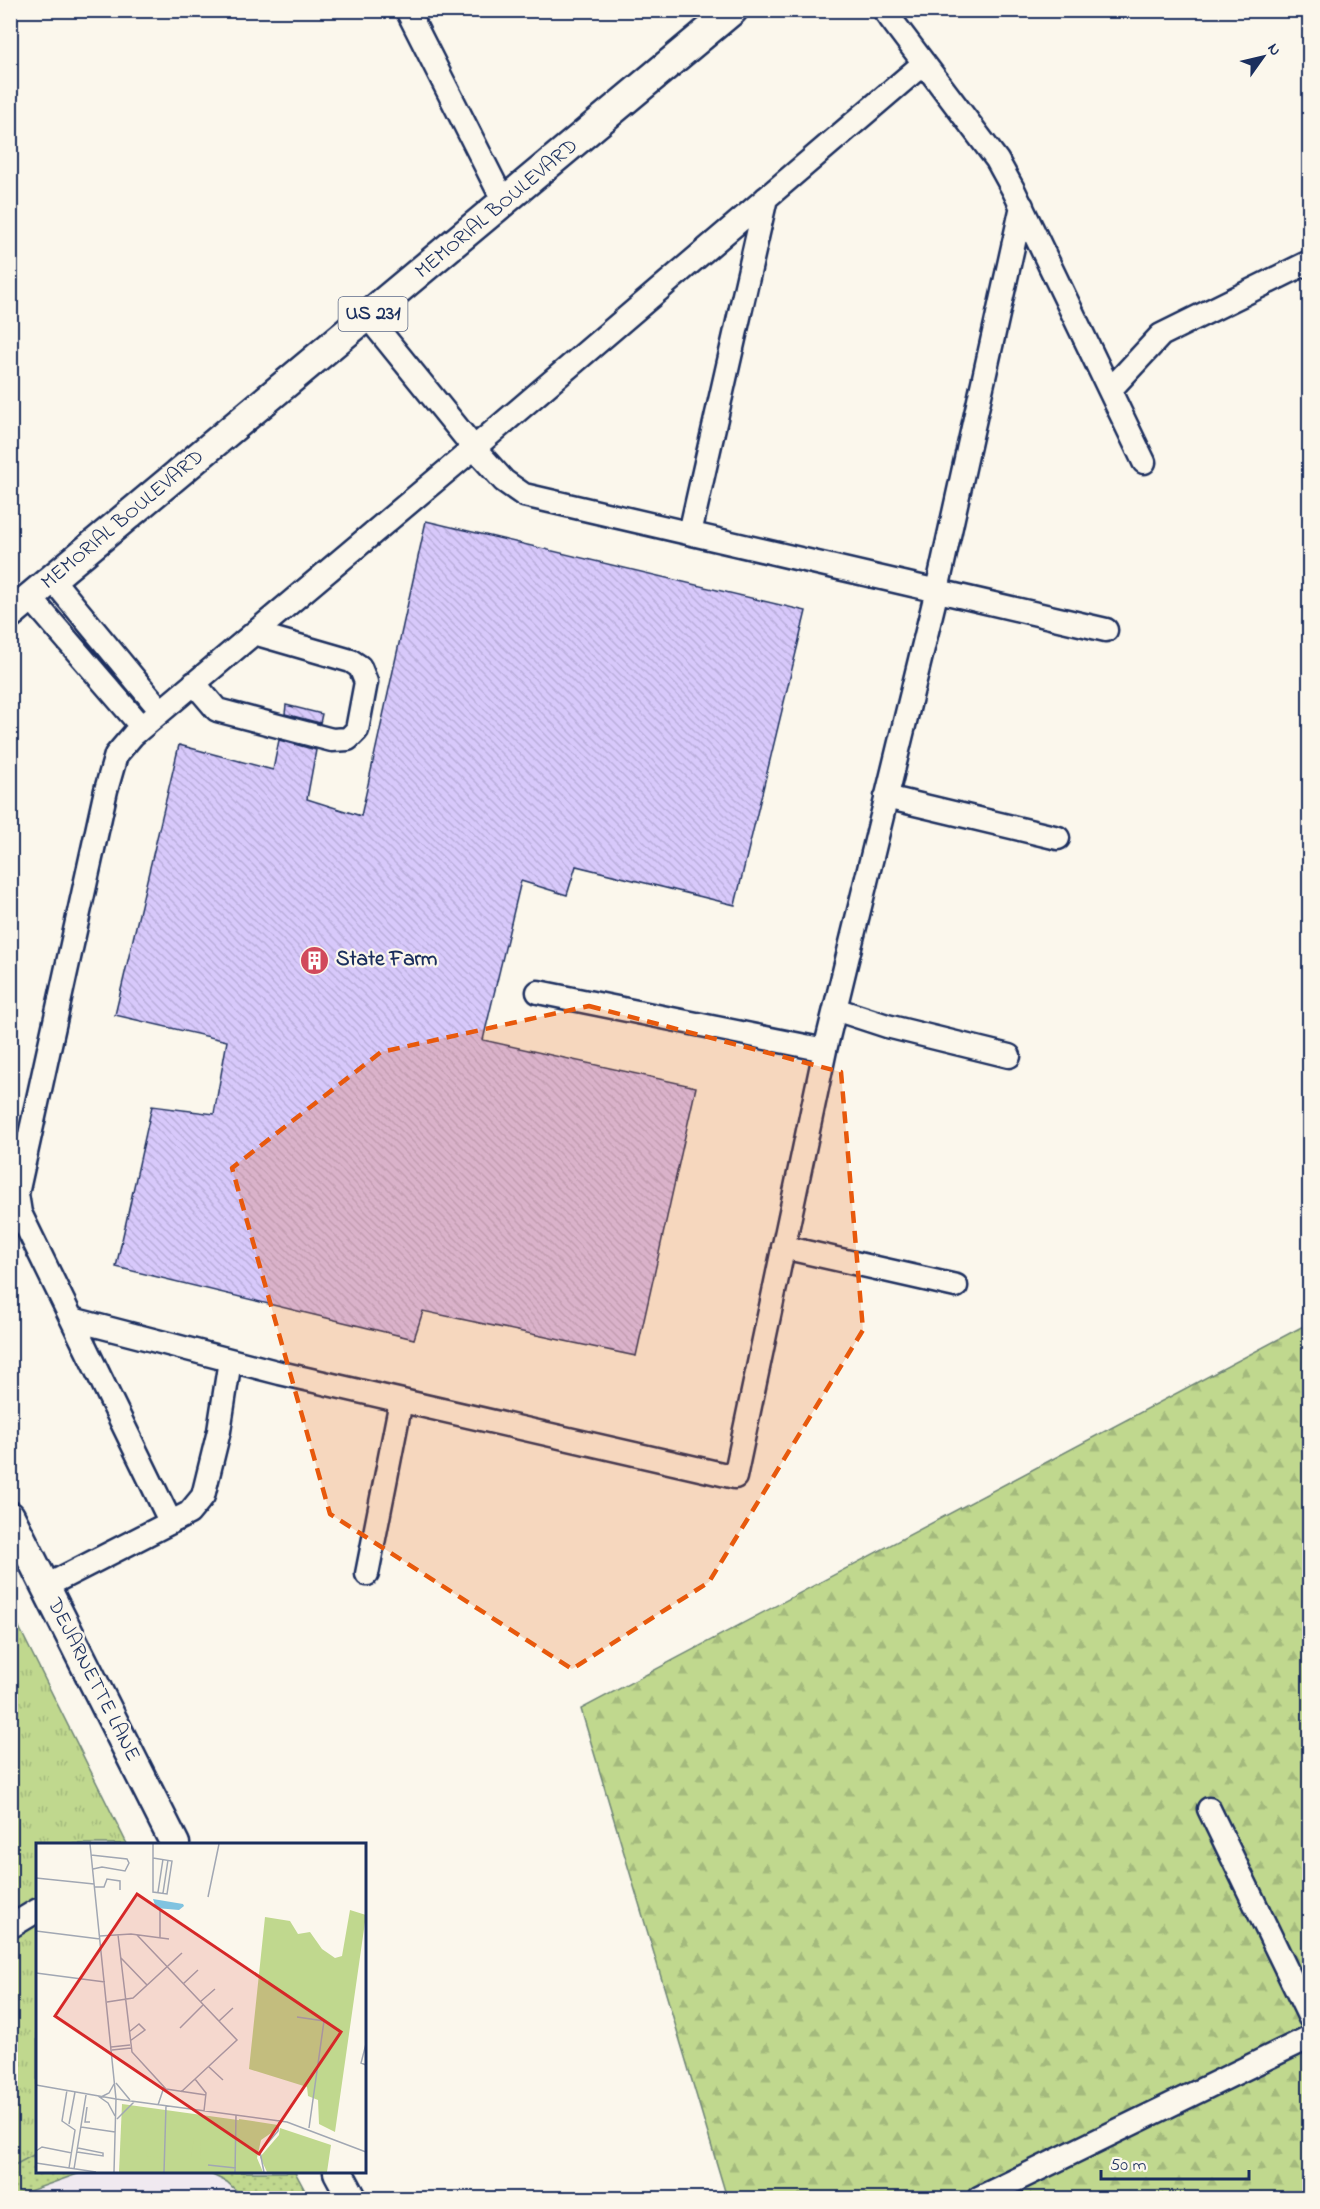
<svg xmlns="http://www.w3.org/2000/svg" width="1320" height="2209" viewBox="0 0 1320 2209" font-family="'Indie Flower',sans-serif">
<defs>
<pattern id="grass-dots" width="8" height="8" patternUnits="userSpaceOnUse" patternTransform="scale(1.5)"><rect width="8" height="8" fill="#c0d88e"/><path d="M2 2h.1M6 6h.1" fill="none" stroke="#a4ba7d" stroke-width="1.8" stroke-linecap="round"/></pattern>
<pattern id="forest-firs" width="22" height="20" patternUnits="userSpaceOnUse" patternTransform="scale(1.5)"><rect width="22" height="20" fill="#c0d88e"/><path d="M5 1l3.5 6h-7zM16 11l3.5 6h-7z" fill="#a4ba7d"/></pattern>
<pattern id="park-tufts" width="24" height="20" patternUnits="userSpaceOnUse" patternTransform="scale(1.5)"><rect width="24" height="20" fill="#c0d88e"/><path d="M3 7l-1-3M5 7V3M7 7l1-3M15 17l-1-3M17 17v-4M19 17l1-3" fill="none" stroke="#a4ba7d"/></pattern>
<pattern id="building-back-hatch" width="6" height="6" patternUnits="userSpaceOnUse" patternTransform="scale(1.5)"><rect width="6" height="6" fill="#d8c9fb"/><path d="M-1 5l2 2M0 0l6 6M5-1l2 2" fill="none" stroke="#b9adda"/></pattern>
</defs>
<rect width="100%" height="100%" fill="#fbf7ec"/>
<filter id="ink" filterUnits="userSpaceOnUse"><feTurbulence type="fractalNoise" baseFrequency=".0167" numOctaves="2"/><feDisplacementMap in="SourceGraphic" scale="12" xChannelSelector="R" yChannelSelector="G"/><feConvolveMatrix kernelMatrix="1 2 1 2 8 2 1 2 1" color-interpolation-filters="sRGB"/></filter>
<g filter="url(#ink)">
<path fill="#f0e9f0" d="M 38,2172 L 266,2172 L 280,2198 L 11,2198 Z"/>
<path fill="url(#grass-dots)" stroke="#6e8476" stroke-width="1.5" d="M 37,1921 L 38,2172 L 83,2172 L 10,2198 L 10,1942 Z
M 206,2172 L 295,2172 L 309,2198 L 244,2198 L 227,2182 Z"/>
<path fill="url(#forest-firs)" stroke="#6e8476" stroke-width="1.5" d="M 1309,1323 L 1309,2198 L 727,2198 L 581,1709 Z"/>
<path fill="url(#park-tufts)" stroke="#6e8476" stroke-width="1.5" d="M 10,1609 L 127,1844 L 38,1844 L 37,2153 L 11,2167 Z"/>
<path fill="url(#building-back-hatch)" stroke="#1b2f5e" stroke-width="1.5" d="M 426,521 L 806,611 L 735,905 L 576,866 L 567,895 L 521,881 L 483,1040 L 696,1087 L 636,1356 L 423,1311 L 414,1339 L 116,1267 L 152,1106 L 214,1114 L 227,1041 L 115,1015 L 179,745 L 273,770 L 279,740 L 316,750 L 307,799 L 361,816 Z
M 286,705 L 322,714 L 320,723 L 285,714 Z"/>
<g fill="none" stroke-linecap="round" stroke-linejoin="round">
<defs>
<path id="minor" d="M 407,10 L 504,202
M 884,10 L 997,160 L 1014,191 L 1144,462
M 368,317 L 474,448 L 504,481 L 524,495 L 1106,630
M 1110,390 L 1161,335 L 1309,262
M 690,533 L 766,198
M 52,579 L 161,711
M 30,597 L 142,727
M 194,683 L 217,710 L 332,740 L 348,739 L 357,730 L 366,682 L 360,667 L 351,661 L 254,633
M 886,797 L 1058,838
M 538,992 L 825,1050
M 835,1009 L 887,1026 L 1009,1056
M 783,1247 L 956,1286
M 72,1319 L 280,1373 L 735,1477 L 825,1050 L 937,590 L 1022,206
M 170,1521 L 20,1213 L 17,1194 L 106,790 L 116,755 L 133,735 L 474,448 L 924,63
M 367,1574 L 401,1401
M 46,1586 L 189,1513 L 203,1496 L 219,1431 L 230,1360
M 1209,1809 L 1310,2018
M 10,1927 L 38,1910
M 979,2198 L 1310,2037"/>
<path id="major" d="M 10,614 L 733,10
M 10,1516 L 175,1844
M 338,2172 L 352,2198"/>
</defs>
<use href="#minor" stroke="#1b2f5e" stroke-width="27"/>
<use href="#major" stroke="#1b2f5e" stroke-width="33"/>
<use href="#minor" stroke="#fbf7ec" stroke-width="22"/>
<use href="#major" stroke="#fbf7ec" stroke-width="28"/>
</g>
</g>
<path fill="#e8590c" fill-opacity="0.2" stroke="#e8590c" stroke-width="4.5" stroke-dasharray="12 8" stroke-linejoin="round" d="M 589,1006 L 841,1072 L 863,1330 L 709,1582 L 572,1669 L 330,1514 L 232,1168 L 381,1052 Z"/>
<defs>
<symbol id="building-disc" viewBox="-11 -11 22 22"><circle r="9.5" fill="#d1495b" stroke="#fbf7ec"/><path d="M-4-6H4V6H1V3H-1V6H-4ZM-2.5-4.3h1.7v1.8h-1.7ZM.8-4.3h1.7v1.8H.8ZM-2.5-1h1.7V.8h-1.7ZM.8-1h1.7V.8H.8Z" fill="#fff"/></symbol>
</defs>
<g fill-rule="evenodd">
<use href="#building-disc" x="298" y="944" width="33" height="33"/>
</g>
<g text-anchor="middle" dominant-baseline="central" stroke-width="4.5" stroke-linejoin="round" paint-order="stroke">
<rect fill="#fbf7ec" stroke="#5e6b89" stroke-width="1.5" x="338.5" y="297" width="69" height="34" rx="4.5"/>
<g font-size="20" font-weight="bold" fill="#1b2f5e">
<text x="373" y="314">US 231</text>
</g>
<g font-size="21" fill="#1b2f5e" stroke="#fbf7ec">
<text transform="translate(497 209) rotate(-40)">MEMORIAL BOULEVARD</text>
<text transform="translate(123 520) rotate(-40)">MEMORIAL BOULEVARD</text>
<text transform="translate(93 1680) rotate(63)">DEJARNETTE LANE</text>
</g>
<g font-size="21" font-weight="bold" fill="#1b2f5e" stroke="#fbf7ec" text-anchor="start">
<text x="336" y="960">State Farm</text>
</g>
</g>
<g transform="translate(36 1843)">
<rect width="330" height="330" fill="#fbf7ec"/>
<path d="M 203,276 L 242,282 L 241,286 L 225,297 L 221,315 L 227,329 L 201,329 ZM 244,285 L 295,302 L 291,329 L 231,329 L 224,314 L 243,292 Z" fill="#c0d88e"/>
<path d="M 314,67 L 330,72 L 299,289 L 283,281 L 282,257 L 272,253 L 271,244 L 213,226 L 229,74 L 254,78 L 262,91 L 274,89 L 286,106 L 299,115 L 306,113 Z" fill="#c0d88e"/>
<path d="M 86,261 L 223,280 L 217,329 L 83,329 Z" fill="#c0d88e"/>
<path d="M 149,295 L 158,295 L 155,315 L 133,317 L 138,303 ZM 113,296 L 123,301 L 125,315 L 110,313 ZM 165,296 L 181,302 L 186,320 L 164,316 Z" fill="#c0d88e"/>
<path d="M 117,56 L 147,61 L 148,63 L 143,67 L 120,65 Z" fill="#80c3e0"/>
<path fill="none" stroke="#a1a7b3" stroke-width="1.5" d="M 54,1 L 80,256 L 78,329M 55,12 L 91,16 L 93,20 L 89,28 L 66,24 L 57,26M 117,15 L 136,18 L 131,51 L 117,49 L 117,1M 0,35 L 58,41M 59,44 L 68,44 L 71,36 L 84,38 L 84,47M 122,49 L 127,16M 127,50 L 132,17M 172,54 L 183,1M 0,88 L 64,96M 82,92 L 96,209 L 130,246 L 170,252M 101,92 L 201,197 L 145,249M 64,93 L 95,91 L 133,96M 124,95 L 124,68M 85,115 L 111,142M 0,130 L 69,139M 147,141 L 162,127M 71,159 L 97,155 L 146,110M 164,159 L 179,146M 261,174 L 288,178 L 273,285M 183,178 L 197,165M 144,185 L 167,162M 93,189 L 103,181 L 109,187 L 94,198M 330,201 L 325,220 L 330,222M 75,204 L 94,202M 76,207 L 95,205M 173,224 L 187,237M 159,236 L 170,250 L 168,268M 80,240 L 94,257M 0,242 L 80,256M 31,247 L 26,278 L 39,287 L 33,325M 62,253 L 72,260 L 79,273M 65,254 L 73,250 L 78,241M 80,256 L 251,279 L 330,309M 122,262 L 128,244M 51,264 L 49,279 L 54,279M 81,276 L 98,259M 33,281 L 39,249M 45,284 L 79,289M 0,308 L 6,304 L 36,310M 41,309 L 67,313 L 67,310 L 42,305M 0,320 L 60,329M 172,322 L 200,325M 38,326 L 50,252M 128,329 L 130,263M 199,329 L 200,272M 228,329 L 224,309 L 242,288 L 243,277"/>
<path fill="#d62828" fill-opacity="0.15" stroke="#d62828" stroke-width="3" d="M 101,51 L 305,189 L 223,311 L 19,173 Z"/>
<rect width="330" height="330" fill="none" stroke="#1b2f5e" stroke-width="3"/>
</g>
<rect width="1320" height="2209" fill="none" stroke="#fbf7ec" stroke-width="36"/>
<rect x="18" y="18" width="1284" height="2173" fill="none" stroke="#1b2f5e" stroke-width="2" filter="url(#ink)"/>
<g transform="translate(1263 57) rotate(56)" stroke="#fbf7ec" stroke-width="4.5" paint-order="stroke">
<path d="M0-4.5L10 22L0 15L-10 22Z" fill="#1b2f5e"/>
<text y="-9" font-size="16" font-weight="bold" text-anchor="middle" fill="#1b2f5e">N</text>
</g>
<path d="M1101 2170v9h148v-9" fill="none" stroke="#1b2f5e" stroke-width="3"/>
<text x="1110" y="2170" font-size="18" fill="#1b2f5e" stroke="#fbf7ec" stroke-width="4.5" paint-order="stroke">50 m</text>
</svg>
